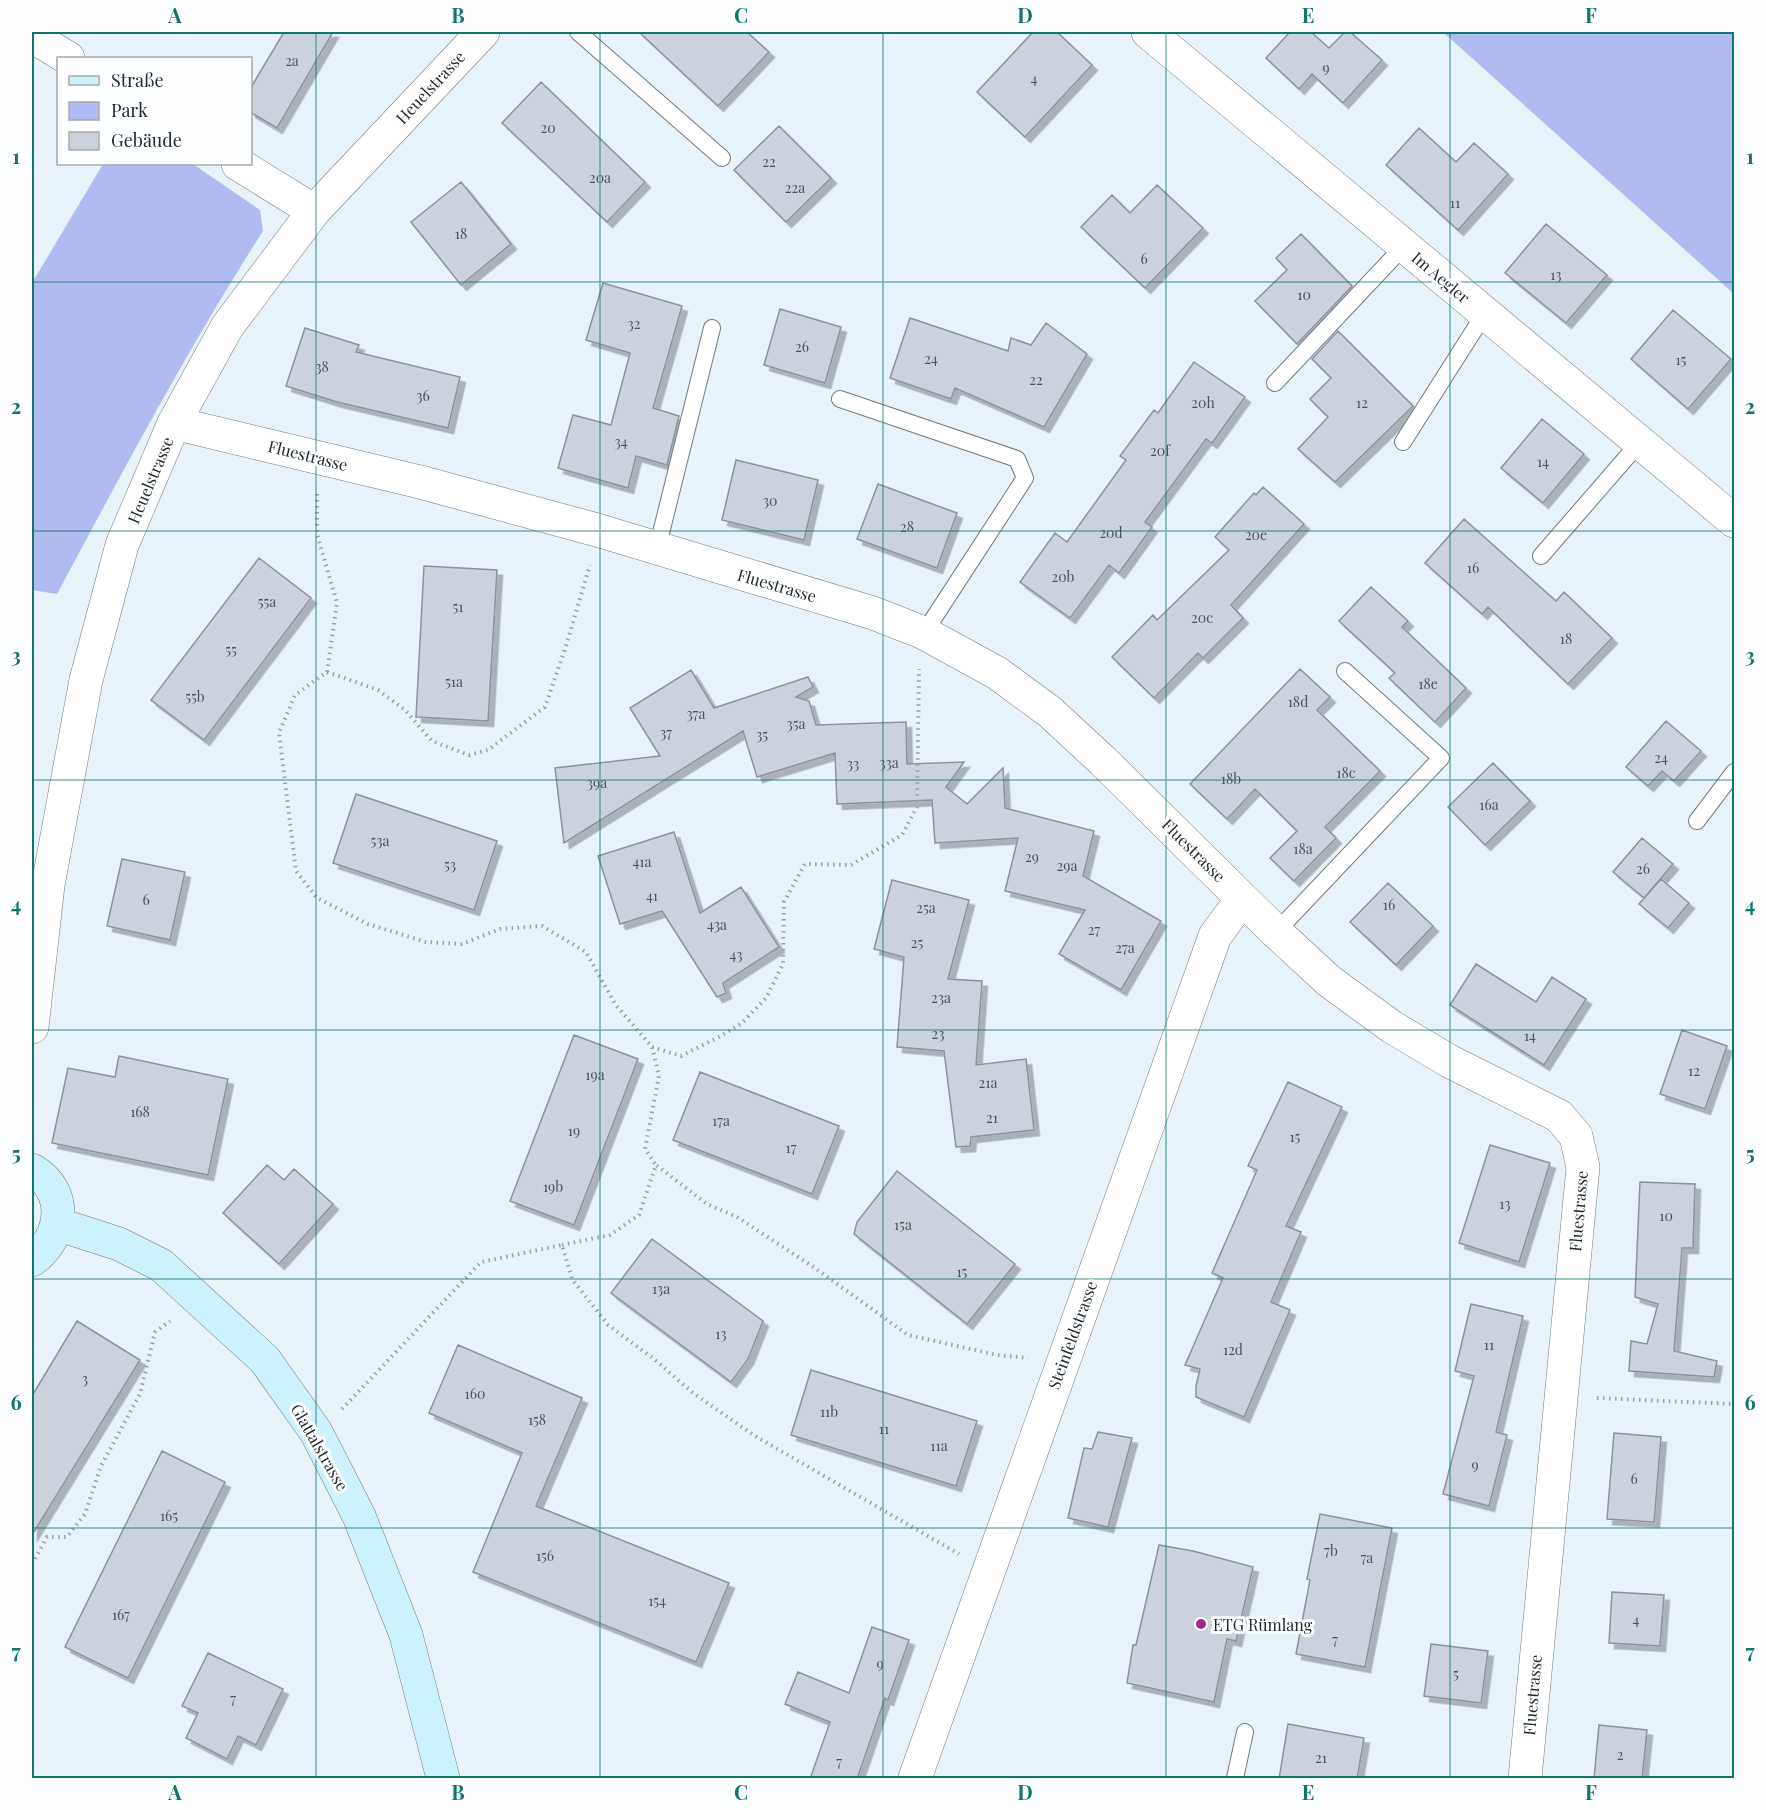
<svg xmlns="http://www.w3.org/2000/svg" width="1766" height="1810" viewBox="0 0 1766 1810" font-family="'Playfair Display',serif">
<defs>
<filter id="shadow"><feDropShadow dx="5.5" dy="5.5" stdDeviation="0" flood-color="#0004"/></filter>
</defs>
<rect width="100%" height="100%" fill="#e8f2f9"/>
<path fill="#b1bbf2" d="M 1443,32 L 1734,32 L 1734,294 Z
M 103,164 L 193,164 L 260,210 L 263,231 C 188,348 123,471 57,594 L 32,590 L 32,283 Z"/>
<path fill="#ccd2db" stroke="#8d929b" stroke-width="1.5" filter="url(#shadow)" d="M 284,32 L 333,32 L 277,128 L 250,112 L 250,89 Z
M 639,32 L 747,32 L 769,52 L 718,106 Z
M 1033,32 L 1057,32 L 1092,65 L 1025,137 L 977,92 Z
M 1290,32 L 1311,32 L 1329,48 L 1345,32 L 1350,32 L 1382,60 L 1343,103 L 1312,74 L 1299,89 L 1266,58 Z
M 541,82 L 645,182 L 607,222 L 502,123 Z
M 779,126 L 831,178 L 786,222 L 734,170 Z
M 1419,128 L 1456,162 L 1474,143 L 1508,174 L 1458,230 L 1386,165 Z
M 461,182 L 511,244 L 461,285 L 411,222 Z
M 1157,185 L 1203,228 L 1145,288 L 1081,227 L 1112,195 L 1130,213 Z
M 1546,224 L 1607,275 L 1566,323 L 1505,273 Z
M 1301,234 L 1352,286 L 1297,344 L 1255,301 L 1287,270 L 1276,258 Z
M 603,283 L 682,306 L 653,408 L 679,416 L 667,465 L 636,456 L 628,488 L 558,468 L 573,415 L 611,425 L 630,353 L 586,340 Z
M 780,309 L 841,327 L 825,383 L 764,365 Z
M 1673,310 L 1731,359 L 1688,409 L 1631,359 Z
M 910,318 L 1008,351 L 1011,338 L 1031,345 L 1046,323 L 1087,354 L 1044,427 L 955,388 L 951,399 L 890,378 Z
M 305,328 L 359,345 L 356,352 L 460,377 L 448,428 L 337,402 L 286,386 Z
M 1338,331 L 1413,406 L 1335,482 L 1298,449 L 1328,417 L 1310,399 L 1331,378 L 1312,359 Z
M 1194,362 L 1245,397 L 1212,443 L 1206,439 L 1145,522 L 1152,527 L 1119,573 L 1109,565 L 1070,618 L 1020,582 L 1055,533 L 1067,542 L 1126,460 L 1120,456 L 1154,410 L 1158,413 Z
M 1542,419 L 1584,454 L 1543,503 L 1501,468 Z
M 736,460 L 818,480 L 804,540 L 722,520 Z
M 878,484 L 957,513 L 937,568 L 857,539 Z
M 1263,487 L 1304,524 L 1231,605 L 1243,618 L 1203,658 L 1198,653 L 1154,698 L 1112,657 L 1153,615 L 1157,620 L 1229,550 L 1215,537 L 1254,493 L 1256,495 Z
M 1464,519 L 1556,601 L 1564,592 L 1612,638 L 1568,684 L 1488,607 L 1482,614 L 1425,563 Z
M 259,558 L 311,598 L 204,740 L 151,700 Z
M 424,566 L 497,570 L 488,721 L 416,717 Z
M 1371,587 L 1408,621 L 1402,627 L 1466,688 L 1435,722 L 1389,678 L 1395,673 L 1339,621 Z
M 1300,669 L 1330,697 L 1317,710 L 1380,771 L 1325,827 L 1336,838 L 1294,881 L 1270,858 L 1297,831 L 1255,789 L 1227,819 L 1190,784 Z
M 691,670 L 714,708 L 808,677 L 813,687 L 796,697 L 809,701 L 816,725 L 906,722 L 907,764 L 964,762 L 946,787 L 967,804 L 1003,768 L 1005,808 L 1094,831 L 1083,876 L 1161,921 L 1121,990 L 1059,954 L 1085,910 L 1005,891 L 1018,838 L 935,843 L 932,800 L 837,804 L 835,753 L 757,777 L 743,731 L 564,843 L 555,768 L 660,756 L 630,708 Z
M 1666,721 L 1701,751 L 1674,781 L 1662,771 L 1648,786 L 1626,767 Z
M 1493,763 L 1530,801 L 1485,845 L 1448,807 Z
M 356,794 L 497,841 L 474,910 L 333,863 Z
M 674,832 L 700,913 L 741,887 L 779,947 L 723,983 L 726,993 L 717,997 L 662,911 L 620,924 L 598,856 Z
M 1642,838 L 1673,864 L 1644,898 L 1613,872 Z
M 122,859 L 185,872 L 170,940 L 107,926 Z
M 1661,879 L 1689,903 L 1668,928 L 1639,904 Z
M 892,880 L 969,900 L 948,979 L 982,981 L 976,1065 L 1026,1059 L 1034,1130 L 971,1137 L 970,1146 L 956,1147 L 944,1051 L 897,1047 L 904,957 L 874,949 Z
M 1388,883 L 1433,926 L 1396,965 L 1350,922 Z
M 1476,964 L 1536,1002 L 1552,977 L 1586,999 L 1544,1065 L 1450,1005 Z
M 1682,1030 L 1727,1046 L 1705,1109 L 1660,1094 Z
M 574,1035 L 638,1059 L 574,1225 L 510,1201 Z
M 119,1056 L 228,1079 L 208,1175 L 52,1143 L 68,1068 L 115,1077 Z
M 700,1072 L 839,1126 L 812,1194 L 673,1140 Z
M 1288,1082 L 1342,1107 L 1286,1226 L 1301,1232 L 1271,1302 L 1290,1310 L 1244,1417 L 1196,1397 L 1196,1386 L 1200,1369 L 1185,1365 L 1223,1278 L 1212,1273 L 1257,1170 L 1248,1166 Z
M 1490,1145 L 1550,1163 L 1519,1262 L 1459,1243 Z
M 267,1165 L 284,1180 L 294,1169 L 333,1204 L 279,1264 L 223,1213 Z
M 897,1171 L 1015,1264 L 967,1324 L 854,1234 L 857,1222 Z
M 1640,1182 L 1695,1184 L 1693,1248 L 1682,1248 L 1674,1351 L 1717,1361 L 1714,1377 L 1629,1371 L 1631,1341 L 1647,1344 L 1658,1304 L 1635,1297 Z
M 652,1239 L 763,1321 L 748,1359 L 731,1382 L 611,1293 Z
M 1471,1304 L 1523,1316 L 1496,1432 L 1507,1435 L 1489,1506 L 1443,1494 L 1474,1376 L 1455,1371 Z
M 77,1321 L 140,1360 L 32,1535 L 32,1396 Z
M 458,1345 L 582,1398 L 536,1506 L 729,1583 L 696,1662 L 473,1572 L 522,1453 L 429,1413 Z
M 811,1370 L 977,1421 L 956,1486 L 791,1435 Z
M 1098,1432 L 1132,1438 L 1108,1527 L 1068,1518 L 1084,1448 L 1092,1449 Z
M 1614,1433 L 1661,1437 L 1654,1522 L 1607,1519 Z
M 162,1451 L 225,1482 L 128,1678 L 65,1647 Z
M 1320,1514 L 1392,1528 L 1365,1667 L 1296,1654 L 1310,1580 L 1307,1579 Z
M 1159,1545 L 1193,1551 L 1253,1567 L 1236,1641 L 1227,1639 L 1214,1702 L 1127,1683 L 1133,1645 L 1136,1645 Z
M 1612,1592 L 1664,1595 L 1660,1646 L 1609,1643 Z
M 872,1627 L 909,1640 L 888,1700 L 885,1698 L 857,1779 L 810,1779 L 830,1722 L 785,1704 L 798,1672 L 849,1693 Z
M 1431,1644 L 1488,1651 L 1481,1703 L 1424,1696 Z
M 208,1653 L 283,1689 L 256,1745 L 238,1736 L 227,1759 L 186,1738 L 198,1713 L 182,1706 Z
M 1288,1724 L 1364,1738 L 1357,1779 L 1279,1779 Z
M 1599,1725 L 1647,1730 L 1642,1779 L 1594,1779 Z"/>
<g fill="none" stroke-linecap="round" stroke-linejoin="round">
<defs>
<path id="lane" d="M 578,32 L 722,158
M 1275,383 L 1404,246
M 840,399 L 1017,459 L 1025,478 L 924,633
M 1403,442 L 1485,313
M 657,549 L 712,328
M 1541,556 L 1640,442
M 1697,821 L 1734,772
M 1276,932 L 1441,758 L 1345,671
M 1235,1778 L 1245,1732"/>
<path id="street" d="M 1148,32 L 1734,521
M 32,36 L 68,58
M 238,164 L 314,211
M 174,423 L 420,482 L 597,530 L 873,613 L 924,633 L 997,673 L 1050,712 L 1103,761 L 1276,932 L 1329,981 L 1392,1027 L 1449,1061 L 1559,1116 L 1576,1136 L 1583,1167 L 1525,1778
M 32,1027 L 48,885 L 86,680 L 122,545 L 174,423 L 227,327 L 314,211 L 483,32
M 915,1778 L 1215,936 L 1242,899"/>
<path id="secondary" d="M 32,1170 C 69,1191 64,1237 32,1260
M 57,1224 L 119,1244 L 161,1265 L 265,1360 L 316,1432 L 359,1516 L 406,1635 L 443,1778"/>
</defs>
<use href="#lane" stroke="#727b81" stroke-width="18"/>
<use href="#street" stroke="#727b81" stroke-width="34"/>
<use href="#secondary" stroke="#727b81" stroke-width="34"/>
<path stroke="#9aa1a7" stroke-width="4" stroke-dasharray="1.5 4.5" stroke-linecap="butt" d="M 317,494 L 317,534 L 337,603 L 327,672 L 295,695 L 279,733 L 296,871 L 317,898 L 368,924 L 426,942 L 462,944 L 500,929 L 542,926 L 586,952 L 615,1004 L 652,1047 L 659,1076 L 645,1149 L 656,1165
M 327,672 L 378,690 L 405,710 L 432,741 L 469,755 L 488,750 L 545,707 L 565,649 L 590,565
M 652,1047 L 681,1056 L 719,1037 L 742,1023 L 766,998 L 783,964 L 784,902 L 805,864 L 851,865 L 902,835 L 917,807 L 919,669
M 562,1245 L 610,1235 L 639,1215 L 656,1165 L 707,1204 L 737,1217 L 815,1268 L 908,1335 L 997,1355 L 1028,1358
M 1597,1398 L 1734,1404
M 342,1409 L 481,1262 L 562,1245 L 572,1279 L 608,1325 L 654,1359 L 693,1393 L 755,1436 L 959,1554
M 32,1564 L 47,1537 L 67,1537 L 85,1514 L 101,1466 L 140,1394 L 155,1332 L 170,1321"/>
<use href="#lane" stroke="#fff" stroke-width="16"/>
<use href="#street" stroke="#fff" stroke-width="33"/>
<use href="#secondary" stroke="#cbf2fd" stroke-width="33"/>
</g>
<path fill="none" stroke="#0f766e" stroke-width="1.5" stroke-opacity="0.55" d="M 316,32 L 316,1778M 600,32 L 600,1778M 883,32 L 883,1778M 1166,32 L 1166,1778M 1450,32 L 1450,1778M 32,282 L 1734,282M 32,531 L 1734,531M 32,780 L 1734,780M 32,1030 L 1734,1030M 32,1279 L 1734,1279M 32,1528 L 1734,1528"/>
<circle fill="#9d2d8c" stroke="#fcfeff" stroke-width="2" cx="1201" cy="1624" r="6"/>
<g text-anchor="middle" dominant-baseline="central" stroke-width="6" stroke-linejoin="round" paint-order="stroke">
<g font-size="14" fill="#4e5256">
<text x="292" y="60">2a</text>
<text x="1326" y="67">9</text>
<text x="1034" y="78">4</text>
<text x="548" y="127">20</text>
<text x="769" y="161">22</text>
<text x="600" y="177">20a</text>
<text x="795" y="187">22a</text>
<text x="1455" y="202">11</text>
<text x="461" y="233">18</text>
<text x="1144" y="258">6</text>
<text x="1556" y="274">13</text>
<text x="1304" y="294">10</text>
<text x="634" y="323">32</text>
<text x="802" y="346">26</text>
<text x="931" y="358">24</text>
<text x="1681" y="359">15</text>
<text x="322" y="366">38</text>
<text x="1036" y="379">22</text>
<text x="423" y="395">36</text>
<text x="1203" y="402">20h</text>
<text x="1362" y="402">12</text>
<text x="621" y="441">34</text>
<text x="1160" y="450">20f</text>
<text x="1543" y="461">14</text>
<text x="770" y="500">30</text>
<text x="907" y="526">28</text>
<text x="1111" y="532">20d</text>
<text x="1256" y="534">20e</text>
<text x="1473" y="567">16</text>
<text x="1063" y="576">20b</text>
<text x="267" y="601">55a</text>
<text x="458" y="606">51</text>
<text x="1202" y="617">20c</text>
<text x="1566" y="638">18</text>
<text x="231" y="649">55</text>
<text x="454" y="681">51a</text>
<text x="1428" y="683">18e</text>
<text x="195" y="696">55b</text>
<text x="1298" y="701">18d</text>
<text x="696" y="713">37a</text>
<text x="796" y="723">35a</text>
<text x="666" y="732">37</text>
<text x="762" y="734">35</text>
<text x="1661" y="757">24</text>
<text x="889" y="762">33a</text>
<text x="853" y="763">33</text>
<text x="1346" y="772">18c</text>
<text x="1231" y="778">18b</text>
<text x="597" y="782">39a</text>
<text x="1489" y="804">16a</text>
<text x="380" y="840">53a</text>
<text x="1303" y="848">18a</text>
<text x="1032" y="856">29</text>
<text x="642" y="861">41a</text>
<text x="450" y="864">53</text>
<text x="1067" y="865">29a</text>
<text x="1643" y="868">26</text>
<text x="652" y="895">41</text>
<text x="146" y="899">6</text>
<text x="1389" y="904">16</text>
<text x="926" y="907">25a</text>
<text x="717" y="924">43a</text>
<text x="1094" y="929">27</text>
<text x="917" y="942">25</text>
<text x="1125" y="947">27a</text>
<text x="736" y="954">43</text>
<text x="941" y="997">23a</text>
<text x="938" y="1033">23</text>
<text x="1530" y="1035">14</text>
<text x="1694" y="1070">12</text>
<text x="595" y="1074">19a</text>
<text x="988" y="1082">21a</text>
<text x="140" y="1111">168</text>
<text x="992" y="1117">21</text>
<text x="721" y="1120">17a</text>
<text x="574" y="1130">19</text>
<text x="1295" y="1136">15</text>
<text x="791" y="1147">17</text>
<text x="553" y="1186">19b</text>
<text x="1505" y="1203">13</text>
<text x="1666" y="1215">10</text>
<text x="903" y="1224">15a</text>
<text x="962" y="1271">15</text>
<text x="661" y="1288">13a</text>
<text x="721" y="1333">13</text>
<text x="1489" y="1344">11</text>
<text x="1233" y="1349">12d</text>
<text x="85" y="1378">3</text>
<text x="475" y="1393">160</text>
<text x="829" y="1411">11b</text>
<text x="537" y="1419">158</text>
<text x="884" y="1428">11</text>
<text x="939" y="1445">11a</text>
<text x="1475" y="1464">9</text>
<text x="1634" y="1478">6</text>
<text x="169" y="1515">165</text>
<text x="1331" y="1550">7b</text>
<text x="545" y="1555">156</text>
<text x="1367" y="1557">7a</text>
<text x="657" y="1600">154</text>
<text x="121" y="1614">167</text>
<text x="1636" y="1619">4</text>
<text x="1335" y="1639">7</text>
<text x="880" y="1663">9</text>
<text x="1456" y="1673">5</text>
<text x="233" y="1698">7</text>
<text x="1620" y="1754">2</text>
<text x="1321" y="1757">21</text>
<text x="839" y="1761">7</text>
</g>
<g font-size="16" fill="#24282a" stroke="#fcfeff">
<text transform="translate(430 87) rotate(-47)">Heuelstrasse</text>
<text transform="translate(1441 277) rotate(40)">Im Aegler</text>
<text transform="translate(308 455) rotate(14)">Fluestrasse</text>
<text transform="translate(150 480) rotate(-67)">Heuelstrasse</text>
<text transform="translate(777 585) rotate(16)">Fluestrasse</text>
<text transform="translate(1194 850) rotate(45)">Fluestrasse</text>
<text transform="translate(1578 1211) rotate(-85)">Fluestrasse</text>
<text transform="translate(1072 1335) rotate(-70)">Steinfeldstrasse</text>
<text transform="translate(320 1447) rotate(60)">Glattalstrasse</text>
<text transform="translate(1532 1695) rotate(-85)">Fluestrasse</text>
</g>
<g font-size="16" fill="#24282a" stroke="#fcfeff" text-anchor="start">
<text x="1213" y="1624">ETG Rümlang</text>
</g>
</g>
<rect width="1766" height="1810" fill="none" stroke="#fcfeff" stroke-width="66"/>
<rect x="57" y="57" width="195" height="108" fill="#fcfeff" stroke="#a6a8aa" stroke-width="1.5"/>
<rect x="69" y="76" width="30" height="9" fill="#cbf2fd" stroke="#a6a8aa" stroke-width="1.5"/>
<text x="111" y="87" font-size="18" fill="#24282a">Straße</text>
<rect x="69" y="102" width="30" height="18" fill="#b1bbf2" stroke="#a6a8aa" stroke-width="1.5"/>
<text x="111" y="117" font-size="18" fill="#24282a">Park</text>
<rect x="69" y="132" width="30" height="18" fill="#ccd2db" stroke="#a6a8aa" stroke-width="1.5"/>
<text x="111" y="147" font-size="18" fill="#24282a">Gebäude</text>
<rect x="33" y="33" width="1700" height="1744" fill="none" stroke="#0f766e" stroke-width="2"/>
<g font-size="20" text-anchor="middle" font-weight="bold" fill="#0f766e">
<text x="175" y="23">A</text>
<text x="458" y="23">B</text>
<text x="741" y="23">C</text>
<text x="1025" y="23">D</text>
<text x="1308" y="23">E</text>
<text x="1591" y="23">F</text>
<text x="16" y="164">1</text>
<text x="1750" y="164">1</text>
<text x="16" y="414">2</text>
<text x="1750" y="414">2</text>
<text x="16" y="663">3</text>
<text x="1750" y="663">3</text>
<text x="16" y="912">4</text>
<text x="1750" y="912">4</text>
<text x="16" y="1161">5</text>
<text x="1750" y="1161">5</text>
<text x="16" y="1410">6</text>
<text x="1750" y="1410">6</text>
<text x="16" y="1659">7</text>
<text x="1750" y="1659">7</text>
<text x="175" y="1800">A</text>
<text x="458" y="1800">B</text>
<text x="741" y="1800">C</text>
<text x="1025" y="1800">D</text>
<text x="1308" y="1800">E</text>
<text x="1591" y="1800">F</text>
</g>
</svg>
